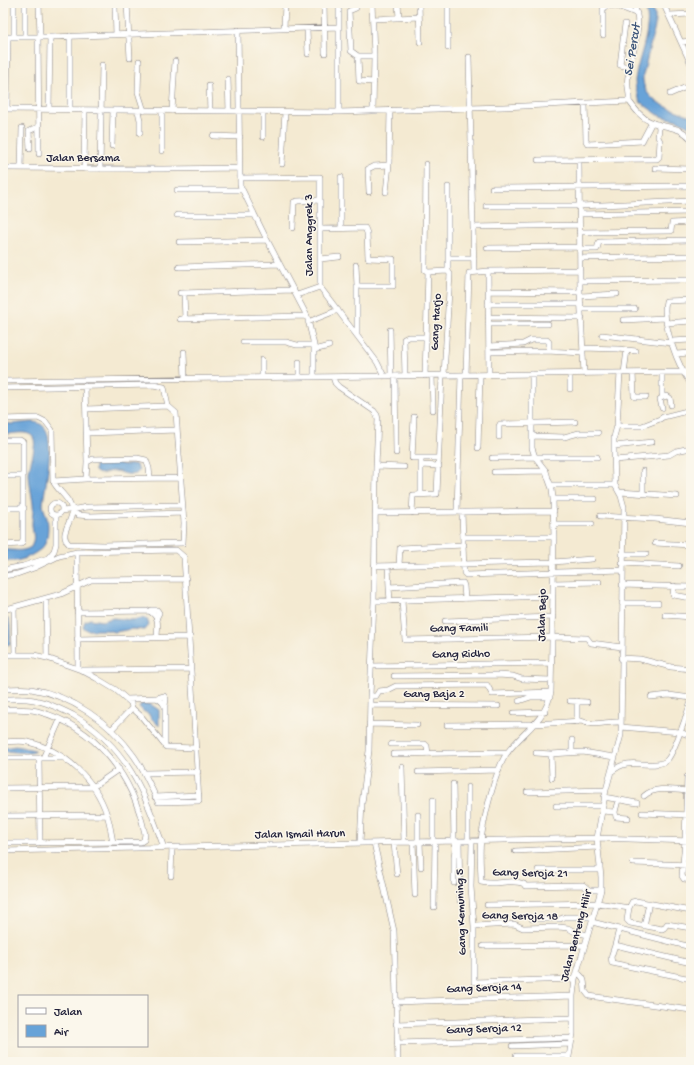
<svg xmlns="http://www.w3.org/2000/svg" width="694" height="1065" viewBox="0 0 694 1065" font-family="'Gochi Hand',sans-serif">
<rect width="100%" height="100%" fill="#fbf7ec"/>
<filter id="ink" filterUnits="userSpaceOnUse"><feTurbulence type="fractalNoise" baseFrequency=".025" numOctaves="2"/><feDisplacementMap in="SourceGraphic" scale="8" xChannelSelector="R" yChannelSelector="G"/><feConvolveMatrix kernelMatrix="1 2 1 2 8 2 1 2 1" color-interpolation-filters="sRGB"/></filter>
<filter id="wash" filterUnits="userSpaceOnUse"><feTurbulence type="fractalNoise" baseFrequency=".012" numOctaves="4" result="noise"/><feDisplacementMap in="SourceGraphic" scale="16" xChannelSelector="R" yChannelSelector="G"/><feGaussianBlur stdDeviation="0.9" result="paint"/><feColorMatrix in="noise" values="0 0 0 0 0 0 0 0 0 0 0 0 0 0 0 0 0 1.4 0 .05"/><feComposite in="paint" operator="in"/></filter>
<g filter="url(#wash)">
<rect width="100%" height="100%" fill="#f4ead2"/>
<path fill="#67a3d8" stroke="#44628a" d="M 643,3 L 650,3 L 655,16 L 655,26 L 643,75 C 641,102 670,108 691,116 L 691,127 L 677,120 L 660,116 L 640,102 C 638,96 635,88 635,81 C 637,58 656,24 643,3 Z
M 32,422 C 37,422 42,424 45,428 C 55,443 45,486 43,504 C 43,509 46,513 47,518 C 49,526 48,542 42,548 C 35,554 24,560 15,561 C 10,561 8,560 3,561 L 3,550 C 14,549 21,553 31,547 C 36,537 32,533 32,523 C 32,516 34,510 33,504 C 32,494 29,484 29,473 C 29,464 38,444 33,437 C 27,429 11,435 3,434 L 3,423 L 12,424 Z
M 116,463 L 125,465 L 135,464 L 139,470 L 136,474 C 125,476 122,471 113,471 C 106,471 101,477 95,471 L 95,465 L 98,464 Z
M 8,618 C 11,625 10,635 10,644 L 7,645 L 5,644 C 2,636 2,627 4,619 Z
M 113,618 L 132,620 L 143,618 L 147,619 L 149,625 L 145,630 L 132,629 L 114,632 L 106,630 L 87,630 L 83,627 L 85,621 L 90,619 L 102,621 Z
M 141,704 L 150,704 L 159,710 L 159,726 L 150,717 L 149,714 L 143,711 L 139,707 Z
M 16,746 L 35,750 L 34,751 L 30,753 L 3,751 L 3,748 Z"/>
</g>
<g filter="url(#ink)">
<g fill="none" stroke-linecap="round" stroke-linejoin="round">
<defs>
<path id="minor" d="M 14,3 L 14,37
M 25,3 L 25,37
M 39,3 L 40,37
M 127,3 L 130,58
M 324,3 L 325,53
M 339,3 L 339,112
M 356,3 L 356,8 L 349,11 L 351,51 L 358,56 L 374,56 L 372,3
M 398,3 L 399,18
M 419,3 L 420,42
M 663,3 L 691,64
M 115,7 L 116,34
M 669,15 L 691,14
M 373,19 L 419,17
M 625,24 L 620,65 L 629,67
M 284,29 L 285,3
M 307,29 L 308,54
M 238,30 L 240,185 L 267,240 L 307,316 L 314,345 L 314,377
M 603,35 L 603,9 L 604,7 C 614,3 628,10 637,14
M 70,36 L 70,110
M 3,37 L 50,37 L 339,27
M 38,37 L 39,154
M 681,42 L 691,41
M 448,48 L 448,3
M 358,56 L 359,81 L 374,82
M 469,57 L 474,272
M 139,61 L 138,92 L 144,111
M 228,79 L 229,111
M 209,86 L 210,111
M 670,94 L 691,85
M 629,101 C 635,109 641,118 651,122 C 665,128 681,126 691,139
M 585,103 L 586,141 L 588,144 L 642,141 L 652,122
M 3,109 L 339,112 L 503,107 L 629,101 C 630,92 626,85 628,76 C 631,52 645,26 633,3
M 7,109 L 8,37
M 49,109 L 50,37
M 138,111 L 140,120 L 140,133
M 172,111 L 175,61
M 373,111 L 374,56
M 263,112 L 263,137
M 213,136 L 240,137
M 112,146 L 113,110
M 30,149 L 29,131 L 38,127
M 162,151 L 162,111
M 538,160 L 657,159 L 659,157 L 660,141 L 658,137 L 659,128 L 658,124
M 579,161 L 580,292 L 584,374
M 282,164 L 285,112
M 3,168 L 163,169 L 239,168
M 21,168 L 22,128
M 655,168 L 691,169
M 84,169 L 85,110
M 100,169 L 102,65
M 341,177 L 341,228
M 240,178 L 320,177 L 320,287 L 377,362 L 384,376
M 492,188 L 691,186
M 177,190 L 242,190
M 369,192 L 368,169 L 374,166 L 389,165
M 386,192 L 389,165 L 390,110
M 486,206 L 580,206 L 691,201
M 579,214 L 691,212
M 177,215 L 254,215
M 474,227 L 579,225
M 293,228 L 294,202 L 298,201 L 320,200
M 321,229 L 365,228 L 367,233 L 368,258 L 393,259 L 393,286 L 357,286
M 579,232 L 671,231 L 672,223 L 691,222
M 179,242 L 267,240
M 487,248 L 580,247
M 580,249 L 597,249 L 599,242 L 691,240
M 448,258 L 474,258
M 580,258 L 691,256
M 320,259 L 339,257
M 356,265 L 357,286 L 357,334
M 179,267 L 279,264
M 488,271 L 489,375
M 428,272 L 448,271
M 580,281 L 691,280
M 488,291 L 580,292
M 180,293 L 294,290
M 184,293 L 185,319
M 297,295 L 320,287
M 581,296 L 617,294
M 691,300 L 666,301 C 661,322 678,367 691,384
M 488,304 L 581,304
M 581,309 L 635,309
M 488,317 L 582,318
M 180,319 L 307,316
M 623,320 L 665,318
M 308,322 L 338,310
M 666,323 L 691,321
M 488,324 L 548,324
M 390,330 L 391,376
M 602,335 L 672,343
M 671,341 L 691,340
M 243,342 L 286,342 L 297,345 L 314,345
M 489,346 L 523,344 L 531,340 L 547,340 L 549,342 L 549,351
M 583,348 L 618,349 L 636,351
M 314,350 L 329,346
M 184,352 L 185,379
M 489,352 L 547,351 L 583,353
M 676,354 L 690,353
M 262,360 L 262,378
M 299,362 L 299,377
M 624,373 L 627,350
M 633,373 L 634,396 L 635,397 L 646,397
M 662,373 L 662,394 L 663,397 L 667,396 L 670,398 L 671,405
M 532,374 L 532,448 L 535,457 L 546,471 L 548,478 L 552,489 L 553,499 L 554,537 L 551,692 C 545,722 524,730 507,753 C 495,770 484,818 481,840 C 479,853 481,869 481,882 C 495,886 510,878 524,884 L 525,886 L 583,885 L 589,890 L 601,890
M 570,374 L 570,389
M 444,375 L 450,274 L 448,271 L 448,187
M 466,375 L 469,273 L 488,271 L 580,270
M 395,376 L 396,453
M 405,376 L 404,339 L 408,337 L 425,337
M 425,376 L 428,272 L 425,270 L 425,267 L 426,164
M 432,376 L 433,410
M 333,377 L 335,383 L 339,387 L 374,411 L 377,415 L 378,419 L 376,466 L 374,601 L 370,696 L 369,751 L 362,803 L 360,843
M 3,381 L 684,372
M 85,386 L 87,462
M 3,388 L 153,385 L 164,387 L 168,406 L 176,413 L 184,523 L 183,543 L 104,545 L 69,544 C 58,534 72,523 72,512 C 71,498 58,492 53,481 L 52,430 L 46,422 L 38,418 L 3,419
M 662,408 L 660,399 L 663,397
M 86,409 L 168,406
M 414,417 L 412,458 L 438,458
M 617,426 L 642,426 L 660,419 L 663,417 L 691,410
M 86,433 L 177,430
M 532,436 L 564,437 L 579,433 L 598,433
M 499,437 L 499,426 L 500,424 L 575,422
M 3,440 L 20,440 L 23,442 L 23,541 L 21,544 L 3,545
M 614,446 L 652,442
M 478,448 L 480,375
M 492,458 L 535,457 L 597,457
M 615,460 L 669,455 L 676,451 L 691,448
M 421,465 L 439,466
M 376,466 L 404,467
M 494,472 L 546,471
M 3,476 L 23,476
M 86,479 L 87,462 L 93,459 L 137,458 L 146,460 L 149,468 L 150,478
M 53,481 L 86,479 L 180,478
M 551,485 L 615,485
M 620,492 L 677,496
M 643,493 L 643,471
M 421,495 L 421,458
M 553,499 L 595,499
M50 509a6 6 0 1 1 12 0a6 6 0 1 1-12 0Z
M 3,508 L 24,508
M 62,511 C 71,510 79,508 89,507 L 182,505
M 72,511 L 78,515 L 90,516 L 183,513
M 457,511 L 461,375
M 462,512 L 464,573 L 466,575 L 622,570
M 375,513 L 554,511
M 412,513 L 413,495 L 437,494 L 442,376
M 600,516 L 655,519 L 691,523
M 554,524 L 592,524
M 463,537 L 554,537
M 655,543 L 691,545
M 77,552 L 78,668
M 622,554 L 646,554
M 622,563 L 679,566
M 399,565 L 400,548 L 464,545
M 374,566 L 553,562 L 592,559
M 388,566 L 389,587 L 463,583 L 464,586 L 465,599
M 3,570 L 23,566 L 48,558 L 54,551 L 56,544 L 56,516
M 3,576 L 17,574 L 34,568 L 59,556 L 77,552 L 176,550 L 184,557 L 199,801 L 158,802 C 151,787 144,770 134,756 C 111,723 71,695 31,689 C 22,688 12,689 3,689
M 553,583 L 599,582
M 622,585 L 691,587
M 674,586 L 673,595 L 691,598
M 389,587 L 390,601
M 46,599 L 47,658
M 374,601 L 553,596
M 402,601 L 405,640 L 553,637 L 587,638 L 591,643 L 622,647
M 622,603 L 658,603
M 14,607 L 15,655
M 3,610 L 61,594 L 91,580 L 186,579
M 149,611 L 151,610 L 157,610 L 159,613 L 157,617
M 77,612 L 149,611 C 161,617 157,627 157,638
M 665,615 L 691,617
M 445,621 L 553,617
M 77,639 L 190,637
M 3,655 L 34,655 L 47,658 L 81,670 L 96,678 L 116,690 L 131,703 L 132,708 L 141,716 L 166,747 L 196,748
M 621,658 L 640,659 L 671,667 L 691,669
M 371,666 L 552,663
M 82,670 L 191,669
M 394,676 L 498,675 L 513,676 L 522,679 L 551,680
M 370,696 L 376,696 L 379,691 L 388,690 L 396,686 L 487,685 L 492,694 L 551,692
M 651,697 L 669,695 L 691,698
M 157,698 L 164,696 L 166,699 L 165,706
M 3,699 C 13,699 24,698 34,700 C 47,702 61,709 73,715 C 128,747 144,792 164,848
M 127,699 L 156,698 C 161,700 163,702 165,707 L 165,746
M 519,701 L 531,697 L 550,697
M 570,701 L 587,702
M 577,701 L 577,722
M 370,705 L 498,706
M 3,709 C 14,710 26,708 37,711 C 97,727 133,776 145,834 L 144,840 L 141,842 L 3,843
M 513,713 L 545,712
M 685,718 L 691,720
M 369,724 L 417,725
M 535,724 L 581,721 C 594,727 607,721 621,722
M 447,725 L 530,724 L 534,725
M 621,727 L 680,732 L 691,736
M 111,730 L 132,708
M 572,740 L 572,752
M 3,742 C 11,742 20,740 28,742 C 64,750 96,780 107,815 C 110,823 111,833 113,842
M 391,744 L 425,744 L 427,746 L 428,754
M 536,753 L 551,754 L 583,752 L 614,757
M 393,754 L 508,752
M 551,754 L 552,778
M 3,758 L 63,758
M 39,758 L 40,843
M 43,758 L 60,720
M 402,767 L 404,842
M 418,772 L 499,770
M 611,772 C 616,768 620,765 627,764 C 638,762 659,768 667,760 C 675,752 686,715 691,702
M 145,773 L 198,772
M 687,777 L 685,840 L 682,876 L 684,879 L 691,880
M 453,784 L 454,841
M 468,787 L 468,841
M 3,788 L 93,787 L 119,769
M 527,792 L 606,790
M 644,796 C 655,786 673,790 687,791
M 155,797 L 199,795
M 604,797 L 637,803
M 433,800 L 433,842
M 556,806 L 602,806
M 602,811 L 615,812 L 616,817 L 628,818
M 615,812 L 618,800
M 642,813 L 691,815
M 418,815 L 418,842
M 3,816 L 107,815
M 459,841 L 460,901
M 472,841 L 471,887 L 474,926 L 474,982 L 575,979
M 413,842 L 415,895
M 420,842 L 421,867
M 374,843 L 394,931 L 398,1062
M 394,843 L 397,874
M 3,851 L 597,838 L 691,841
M 515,851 L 598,847
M 633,863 L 691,865
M 538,870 L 600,870
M 171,876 L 172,848
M 454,883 L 454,857 L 456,841
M 487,905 L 598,903 L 629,908 L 627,920 L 630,923 L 662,929 L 664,928 L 667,924 L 691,928
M 434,907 L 435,842
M 629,908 L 632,902 L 636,901 L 691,911
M 532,919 L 560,919 L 565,917 L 593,917
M 592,922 L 691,947
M 474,926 L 514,924 L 523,928 L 559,927 L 568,928 L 575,932 L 588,935
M 644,926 L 649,903
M 619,929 L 615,945 L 691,963
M 615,945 L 611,957 L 612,963 L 691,979
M 483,946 L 585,945
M 577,972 C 586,980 584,980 585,991 L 589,996 L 691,1010
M 395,1002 L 573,996
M 396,1024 L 573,1018
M 397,1043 L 572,1038
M 512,1046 L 571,1044
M 516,1056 L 569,1056
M 568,1062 L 573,1034 L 573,996 L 575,979 L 601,890 L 601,877 L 597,838 L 606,790 L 621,735 L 624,507 L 621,496 L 615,485 L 614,451 L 614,437 L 617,426 L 620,373"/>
</defs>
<use href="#minor" stroke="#8b8686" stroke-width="6"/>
<use href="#minor" stroke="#fff" stroke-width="5"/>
</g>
</g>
<g text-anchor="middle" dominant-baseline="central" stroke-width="3" stroke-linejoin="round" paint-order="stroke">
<g font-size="12" fill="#22223b" stroke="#fbf7ec">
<text x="83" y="159">Jalan Bersama</text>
<text transform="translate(310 235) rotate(-90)">Jalan Anggrek 3</text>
<text transform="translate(437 322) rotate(-87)">Gang Harjo</text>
<text transform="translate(543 615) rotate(-89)">Jalan Bejo</text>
<text transform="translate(459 629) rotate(-1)">Gang Famili</text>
<text transform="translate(461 655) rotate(-1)">Gang Ridho</text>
<text x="434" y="695">Gang Baja 2</text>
<text transform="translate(300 835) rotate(-1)">Jalan Ismail Harun</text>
<text transform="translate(530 874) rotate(1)">Gang Seroja 21</text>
<text transform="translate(462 912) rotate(-92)">Gang Kemuning 5</text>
<text transform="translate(520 917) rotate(1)">Gang Seroja 18</text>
<text transform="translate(577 936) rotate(-75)">Jalan Benteng Hilir</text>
<text transform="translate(484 989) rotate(-2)">Gang Seroja 14</text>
<text transform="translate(484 1030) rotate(-2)">Gang Seroja 12</text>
</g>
<g font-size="13" font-style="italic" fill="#3e567a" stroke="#fbf7ec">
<text transform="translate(633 50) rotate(-81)">Sei Percut</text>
</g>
</g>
<rect width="694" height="1065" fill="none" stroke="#fbf7ec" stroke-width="16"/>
<rect x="18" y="995" width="130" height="52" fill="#fbf7ec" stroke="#a4a2a5"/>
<rect x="26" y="1008" width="20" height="6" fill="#ffffff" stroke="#a4a2a5"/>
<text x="54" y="1015" font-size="12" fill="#22223b">Jalan</text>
<rect x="26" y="1025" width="20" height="12" fill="#67a3d8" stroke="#a4a2a5"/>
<text x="54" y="1035" font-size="12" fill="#22223b">Air</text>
</svg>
